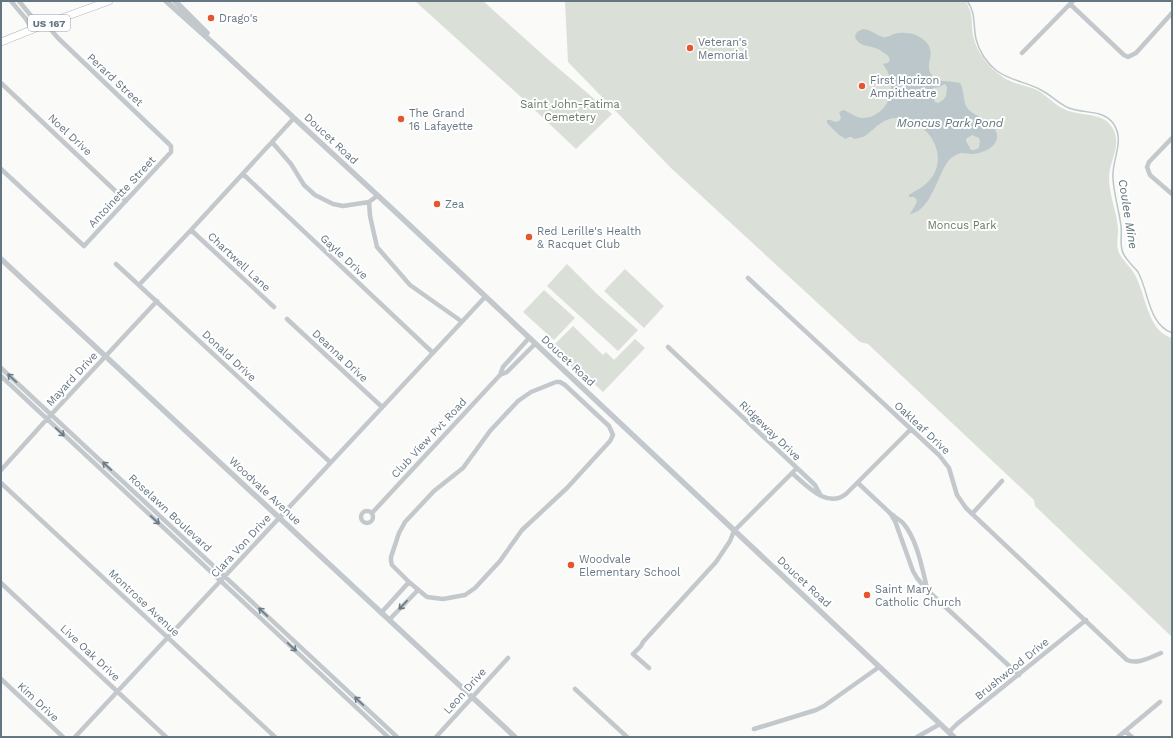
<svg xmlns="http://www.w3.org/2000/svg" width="1173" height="738" viewBox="0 0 1173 738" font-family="'Work Sans',sans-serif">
<rect width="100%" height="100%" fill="#fafaf8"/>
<path fill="#dadfd7" d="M 415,1 L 483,1 L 551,62 L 612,114 L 576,149 L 521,97 Z
M 565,1 L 965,1 C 975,14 970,25 974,39 C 978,55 993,72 1008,80 C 1018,85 1029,86 1039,91 C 1048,97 1056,106 1066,110 C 1082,117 1106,111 1114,131 C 1121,147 1109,162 1109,178 C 1109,195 1117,212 1118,229 C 1118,236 1116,246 1119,253 C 1123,261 1131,267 1135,275 C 1146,294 1147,331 1172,338 L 1172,637 L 1035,506 L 1034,500 L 868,344 L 860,342 L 671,168 L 568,62 Z
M 567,264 L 598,295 L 638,330 L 618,351 L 547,286 Z
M 625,269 L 664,306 L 644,328 L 604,291 Z
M 544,290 L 575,318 L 554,340 L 523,312 Z
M 573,326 L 603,355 L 606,352 L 614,360 L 635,339 L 645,348 L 603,392 L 585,375 L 582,377 L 551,348 Z"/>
<path fill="#bbc7cb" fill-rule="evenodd" d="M 863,29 C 873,30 875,35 883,37 C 887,38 891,35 894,34 C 905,31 919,34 926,42 C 935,52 928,59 929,68 C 929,73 934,79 938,80 C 945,82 953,81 960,83 C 965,90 962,102 968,109 C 976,118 995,120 997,135 C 998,147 983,153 973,154 C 968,154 962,152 958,154 C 955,155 952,157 950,159 C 938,171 932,211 910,214 L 917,202 L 916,199 L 914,197 L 909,197 L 909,195 C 916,190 924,187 929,181 C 952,156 927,118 897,118 C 881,118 875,130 863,137 C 860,138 857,138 854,139 L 852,137 L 849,137 L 846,139 L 839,135 L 827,123 L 827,120 L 830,120 L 836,122 L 839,121 L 841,118 L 839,112 L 844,110 C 850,113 857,118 863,118 C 879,118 892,102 891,87 C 891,78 888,71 883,64 L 888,63 L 890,60 L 889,57 C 886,54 882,51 878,49 C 869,45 859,47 855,37 C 856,32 858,31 863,29 ZM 945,84 L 947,87 L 946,96 L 943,100 L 938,103 L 935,102 L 934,100 L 935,97 L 931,92 L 933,88 L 939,87 ZM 972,135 L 979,138 L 980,141 L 979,148 L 974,150 L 971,150 L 966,141 L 966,139 Z"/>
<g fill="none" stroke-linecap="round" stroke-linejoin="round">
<path stroke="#bbc7cb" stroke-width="1.5" d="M 967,1 C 976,12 973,25 976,39 C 979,51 987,63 997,71 C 1011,81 1027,82 1041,90 C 1051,95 1059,104 1069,108 C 1084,114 1102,109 1113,123 C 1126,141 1111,160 1113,179 C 1114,195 1119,210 1121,226 C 1122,234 1120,243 1122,250 C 1124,259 1133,265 1138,272 C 1149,292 1148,324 1172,333"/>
<defs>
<path id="primary" d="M 1,42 L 51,22 L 109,1"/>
</defs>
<use href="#primary" stroke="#b5babe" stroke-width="8"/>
<path stroke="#c3c8cc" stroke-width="4.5" d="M 11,1 L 26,19 L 32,30
M 19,1 L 32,17 L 37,27
M 1070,4 L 1124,55 L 1128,57 L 1136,53 L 1172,13
M 1022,53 L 1073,1
M 1,83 L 126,201
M 1172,138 L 1149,162 L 1147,167 L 1150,175 L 1172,194
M 272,142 L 291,164 L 304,185 L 315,195 L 333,204 L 343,206 L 369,202 L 377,196
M 1,169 L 84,246 L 171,152 L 171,146 L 169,144 L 58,38 L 46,24
M 243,174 L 433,353
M 369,202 L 370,216 L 377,247 L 410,285 L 461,321
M 191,230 L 274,307
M 116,264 L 330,462
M 748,278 L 939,455 L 949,468 L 957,495 L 966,508 L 1127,660 C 1137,665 1151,657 1161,653
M 139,285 L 191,230 L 294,118
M 287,319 L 382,407
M 668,347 L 797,468 L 815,485 L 820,494
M 1,368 L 397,737
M 500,375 L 503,367 L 529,338
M 1,376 L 388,737
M 556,382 L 560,382 L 565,385 L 609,426 L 613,435 L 610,441 L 567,488 L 522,530 L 500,561 L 475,588 L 465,595 L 443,599 L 427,597 L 409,582 L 392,565 L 391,561 L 391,557 L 399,533 L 405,522 L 434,491 L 463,468 L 490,431 L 518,401 L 531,392 Z
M 1,470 L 47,419 L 157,301
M 792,473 C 806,485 827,509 846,494 L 911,429
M 1,483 L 275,737
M 858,483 L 890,513 L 895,521 L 913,571 L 917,578 L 927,590 L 1019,675
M361 517a6 6 0 1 1 12 0a6 6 0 1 1-12 0Z
M 372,513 L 500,375 L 507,372 L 535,344
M 972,514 L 1002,481
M 893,515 C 896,518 900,520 903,523 C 917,539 922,568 927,588
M 1,583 L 166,737
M 381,613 L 409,582
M 389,620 L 418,590
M 649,668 L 633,654 L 641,646 L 643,642 L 716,562 L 730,541 L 734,531 L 797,468
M 1,679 L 63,737
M 575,689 L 627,737
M 754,729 L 816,710 L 824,706 L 879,667
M 1125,731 L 1132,737
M 949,732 L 957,724 L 1086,620
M 75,737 L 485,297
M 436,737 L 508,658
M 917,737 L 940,724
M 1118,737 L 1160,702"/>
<path stroke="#c3c8cc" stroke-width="5.5" d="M 166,1 L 214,44 L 402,218 L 954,737
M 175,1 L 207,33
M 1,259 L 515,737"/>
<use href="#primary" stroke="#fff" stroke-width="7"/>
</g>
<defs><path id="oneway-shaft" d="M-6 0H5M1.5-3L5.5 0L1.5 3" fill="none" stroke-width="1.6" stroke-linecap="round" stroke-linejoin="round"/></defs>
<g stroke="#6a7a87">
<use href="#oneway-shaft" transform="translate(12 378) rotate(-137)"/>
<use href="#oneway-shaft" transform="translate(60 432) rotate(43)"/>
<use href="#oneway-shaft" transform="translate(107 466) rotate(-137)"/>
<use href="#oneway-shaft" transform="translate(155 520) rotate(43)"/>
<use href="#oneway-shaft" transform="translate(403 605) rotate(133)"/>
<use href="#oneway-shaft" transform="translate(263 612) rotate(-137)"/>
<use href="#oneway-shaft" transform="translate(292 647) rotate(43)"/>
<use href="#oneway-shaft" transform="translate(359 701) rotate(-137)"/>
</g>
<g fill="#e4572e" stroke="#fff" stroke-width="1.5">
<circle cx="211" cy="18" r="4"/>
<circle cx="690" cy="48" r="4"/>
<circle cx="862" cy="86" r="4"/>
<circle cx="401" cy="119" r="4"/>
<circle cx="437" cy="204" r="4"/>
<circle cx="529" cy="237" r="4"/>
<circle cx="571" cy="565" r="4"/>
<circle cx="867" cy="595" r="4"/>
</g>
<g text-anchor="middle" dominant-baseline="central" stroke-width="4" stroke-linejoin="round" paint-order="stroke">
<rect fill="#fff" stroke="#939fa8" stroke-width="1" x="28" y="15" width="42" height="16" rx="3"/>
<g font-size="10" font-weight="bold" fill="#657683">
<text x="49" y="23">US 167</text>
</g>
<g font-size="11" fill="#657683" stroke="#fff" text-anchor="start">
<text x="219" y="18">Drago's</text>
<text x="698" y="42">Veteran's<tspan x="698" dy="13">Memorial</tspan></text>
<text x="870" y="80">First Horizon<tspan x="870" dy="13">Ampitheatre</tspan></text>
<text x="409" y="113">The Grand<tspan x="409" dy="13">16 Lafayette</tspan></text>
<text x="445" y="204">Zea</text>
<text x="537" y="231">Red Lerille's Health<tspan x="537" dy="13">&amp; Racquet Club</tspan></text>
<text x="579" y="559">Woodvale<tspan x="579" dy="13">Elementary School</tspan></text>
<text x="875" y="589">Saint Mary<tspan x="875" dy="13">Catholic Church</tspan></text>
</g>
<g font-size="11" fill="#657683" stroke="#fff">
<text transform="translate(115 80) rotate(43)">Perard Street</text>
<text transform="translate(70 135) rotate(43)">Noel Drive</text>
<text transform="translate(331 139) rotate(43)">Doucet Road</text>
<text transform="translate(122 192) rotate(-47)">Antoinette Street</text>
<text transform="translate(344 257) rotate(43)">Gayle Drive</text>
<text transform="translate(239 262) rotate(43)">Chartwell Lane</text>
<text transform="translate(229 356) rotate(43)">Donald Drive</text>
<text transform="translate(340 356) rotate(43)">Deanna Drive</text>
<text transform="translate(568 361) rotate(43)">Doucet Road</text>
<text transform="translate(72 379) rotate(-47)">Mayard Drive</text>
<text transform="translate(922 428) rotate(43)">Oakleaf Drive</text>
<text transform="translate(770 431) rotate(44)">Ridgeway Drive</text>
<text transform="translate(429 438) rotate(-47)">Club View Pvt Road</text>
<text transform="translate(265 491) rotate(43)">Woodvale Avenue</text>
<text transform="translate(170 513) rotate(43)">Roselawn Boulevard</text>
<text transform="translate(241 546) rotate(-47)">Clara Von Drive</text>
<text transform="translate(804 582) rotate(43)">Doucet Road</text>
<text transform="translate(144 603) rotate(43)">Montrose Avenue</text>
<text transform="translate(90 653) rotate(43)">Live Oak Drive</text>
<text transform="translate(1012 669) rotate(-39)">Brushwood Drive</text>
<text transform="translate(465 691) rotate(-48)">Leon Drive</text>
<text transform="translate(38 702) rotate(43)">Kim Drive</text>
</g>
<g font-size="11" fill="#687a64" stroke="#fff">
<text x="570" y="104">Saint John-Fatima<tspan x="570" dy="13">Cemetery</tspan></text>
<text x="962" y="225">Moncus Park</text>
</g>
<g font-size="12" font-style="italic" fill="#60757c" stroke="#fff">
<text x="950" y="123">Moncus Park Pond</text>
<text transform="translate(1128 214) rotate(81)">Coulee Mine</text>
</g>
</g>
<rect width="1173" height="738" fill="none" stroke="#657683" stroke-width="4"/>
</svg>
